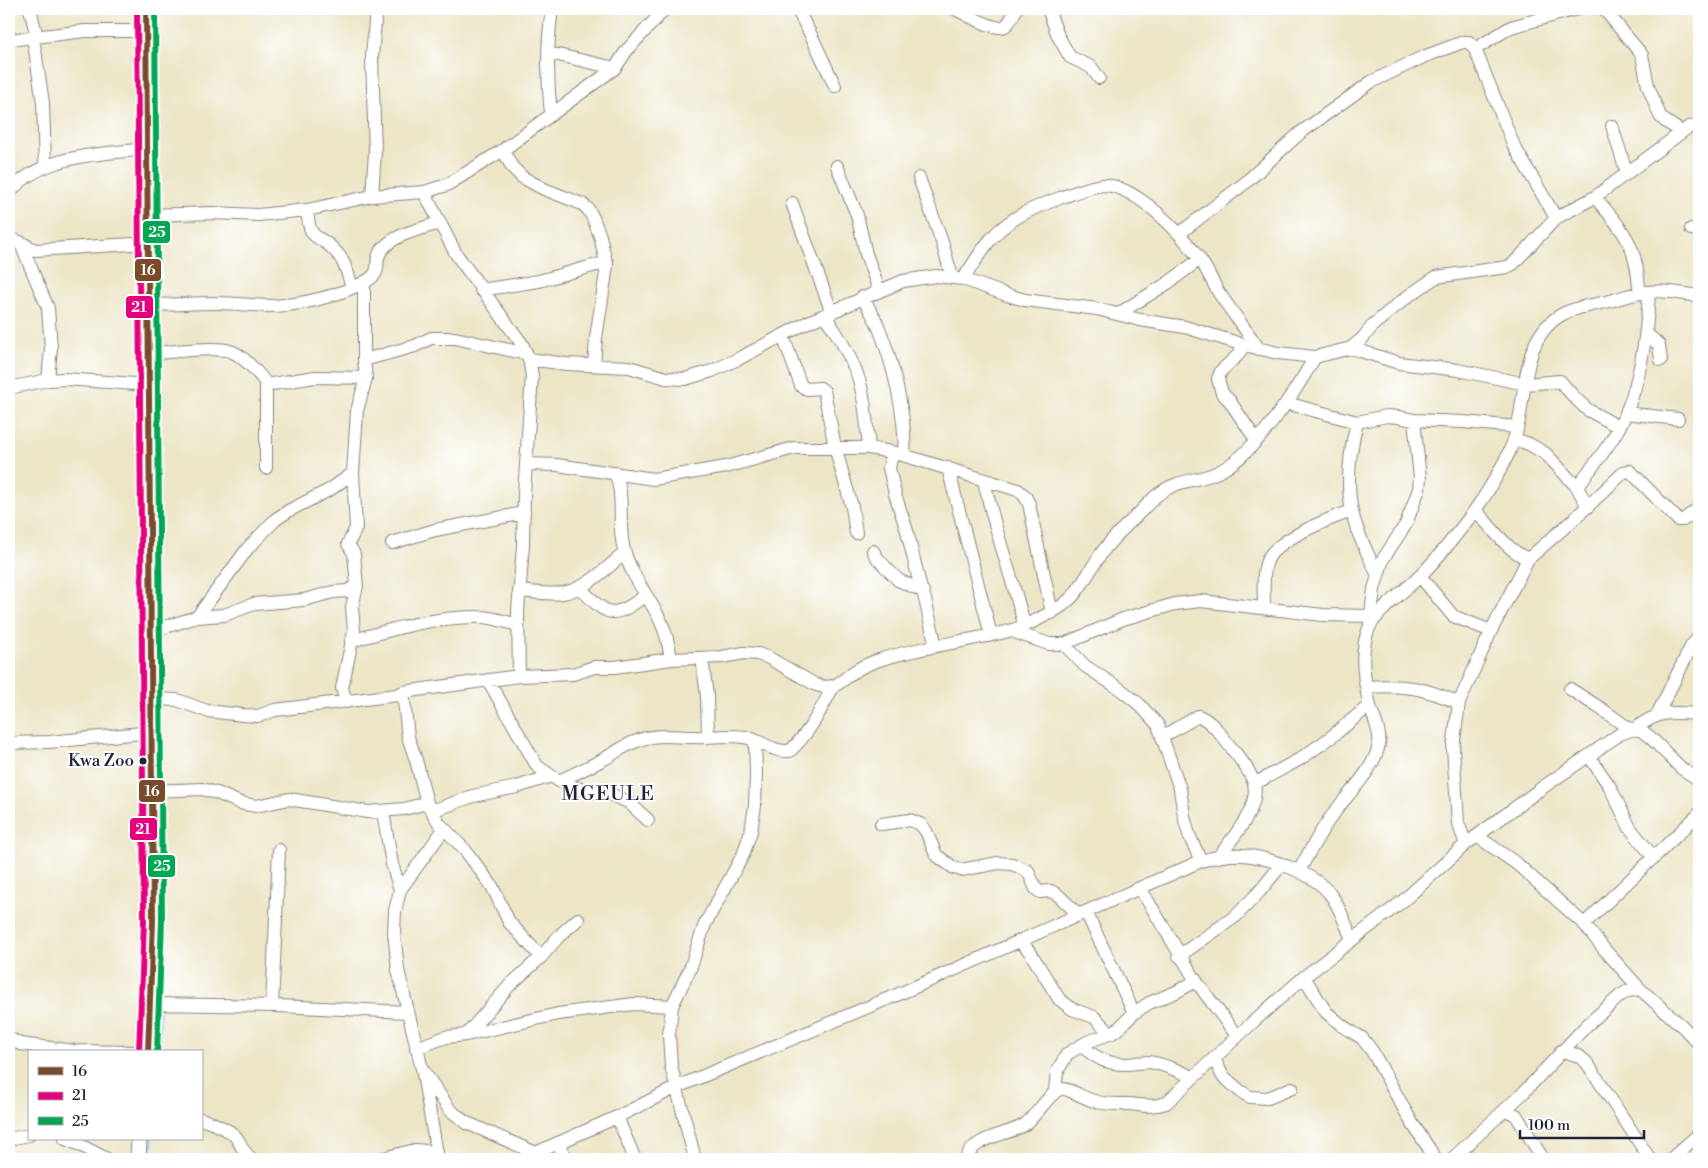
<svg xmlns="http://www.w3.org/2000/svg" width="1708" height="1168" viewBox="0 0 1708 1168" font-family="'Libre Bodoni',serif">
<rect width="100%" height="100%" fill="#fff"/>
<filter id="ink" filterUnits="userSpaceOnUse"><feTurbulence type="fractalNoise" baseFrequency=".02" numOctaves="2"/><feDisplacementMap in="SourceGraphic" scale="10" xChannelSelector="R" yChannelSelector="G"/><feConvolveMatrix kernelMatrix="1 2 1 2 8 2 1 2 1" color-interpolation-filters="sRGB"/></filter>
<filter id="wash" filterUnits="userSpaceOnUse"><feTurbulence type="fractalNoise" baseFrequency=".0096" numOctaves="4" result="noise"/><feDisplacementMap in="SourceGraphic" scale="20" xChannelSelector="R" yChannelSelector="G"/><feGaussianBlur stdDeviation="1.12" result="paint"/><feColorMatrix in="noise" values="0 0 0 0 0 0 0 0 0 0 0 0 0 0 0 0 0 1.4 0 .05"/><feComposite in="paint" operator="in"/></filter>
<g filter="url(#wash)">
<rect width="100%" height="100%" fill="#ece5c6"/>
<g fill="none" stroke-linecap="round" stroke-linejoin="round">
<path stroke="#6dc2ea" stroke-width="2.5" d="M 161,1001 L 163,948 L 163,870
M 159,1052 L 160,1009
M 150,1159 L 152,1139"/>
</g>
</g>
<g filter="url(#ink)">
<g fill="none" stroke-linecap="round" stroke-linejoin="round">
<defs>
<path id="minor" d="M 30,9 L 37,37
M 797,9 L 812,37 L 835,86
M 955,9 C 964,13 996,32 1005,26 C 1011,22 1013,15 1016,9
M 1048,9 L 1058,36 L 1070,57 L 1091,67 L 1099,78
M 1604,9 L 1642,55 L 1648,86 L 1660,116 L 1665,121 L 1682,132
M 33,37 L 43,103 L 45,166
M 9,40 L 85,31 L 146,31
M 1475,49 L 1511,27 L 1577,9
M 549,53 L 615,68
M 551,114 C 547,80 547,43 552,9
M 1612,126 L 1627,174
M 503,150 L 512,167 L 522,177 L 544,189 L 582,204 L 588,209 L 593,218 L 600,236 L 607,266 L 596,338 L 594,365
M 837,166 L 857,215 L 866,254 L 879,290
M 919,178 L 942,242 L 952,277
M 424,192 L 456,254 L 522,344 L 529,359 L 532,376 L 524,494 L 523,545 L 518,611 L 519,676
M 9,193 C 41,154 101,154 148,149
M 372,196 L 375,152 L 372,57 L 376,9
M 1595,197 C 1611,217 1630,235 1635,261 C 1638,271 1638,282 1640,293
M 792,203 L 832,313
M 307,210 C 310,246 318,231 336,252 C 345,261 348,275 352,287
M 148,215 L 213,213 L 258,215 L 307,210 L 372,196 L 424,192 L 447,185 L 503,150 L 615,68 L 627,50 L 665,9
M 1691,229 L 1699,229
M 1180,233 L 1245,183 L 1300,133 L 1371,82 L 1423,57 L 1463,42 L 1469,42 L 1475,49 L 1514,146 L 1556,218
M 9,239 L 20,242 L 35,250 L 149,243
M 20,242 L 48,308 L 51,348 L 48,380
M 963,279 C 973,265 981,250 992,238 C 1009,218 1035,207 1060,198 C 1071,194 1093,185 1104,185 C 1136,186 1180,232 1198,257 C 1207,268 1212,282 1219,293 C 1232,312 1246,330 1259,349
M 481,290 L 539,281 L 607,262
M 862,297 C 868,307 875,317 879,328 C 893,363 907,419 904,455
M 148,305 C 171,305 194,303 216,303 C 233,303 249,305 266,306 C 299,306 335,297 365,282 C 385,271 372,264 381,251 C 393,234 421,229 439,223
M 1118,314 L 1168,283 L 1200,259
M 825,316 C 838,334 849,354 857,374 C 865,394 867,427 869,448
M 1647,334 L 1659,345 L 1661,360
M 783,336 L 801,386 L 807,389 L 820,388 L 824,391 L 835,447 L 852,507 L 856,533
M 1244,345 L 1238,355 L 1221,371 L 1218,379 L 1222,393 L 1229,400 L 1256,440
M 1351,348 L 1399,363 L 1458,370 L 1526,384 L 1560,381 L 1575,398 L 1588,410 L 1619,427
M 149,354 C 168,352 214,346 230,351 C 240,354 248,363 255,370 C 259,375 264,379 266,385 L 266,468
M 529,359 L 566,364 L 629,367 L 666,378 L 685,379 L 712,371 L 740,358 L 806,323 L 903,281 L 936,276 L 963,279 L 1007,295 L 1025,300 L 1097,309 L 1140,320 L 1185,327 L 1244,345 L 1278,353 L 1315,357 L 1351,348 L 1362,339 L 1374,324 L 1407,297 L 1436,277 L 1507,267 L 1513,264 L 1556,218 L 1595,197 L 1682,132 L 1689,127 L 1699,126
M 364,360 L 415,346 L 431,338 L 455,338 L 527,354
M 266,385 L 315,377 L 366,378
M 9,388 L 48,380 L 64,379 L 150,385
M 1286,403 L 1357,422 L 1387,416 L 1398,417 L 1414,420 L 1463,422 L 1517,427
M 1626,413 L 1678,419
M 1357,422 C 1350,450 1346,483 1352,511 C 1356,533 1369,555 1378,576
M 1514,439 L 1529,444 L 1546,454 L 1577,487 L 1588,507
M 896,453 L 891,459 L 889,468 L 895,494 L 907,531 L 921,589
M 526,464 L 557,465 L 654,479 L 726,467 L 794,448 L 869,448 L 896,453 L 1018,490 L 1025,496 L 1029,504 L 1052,613
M 948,468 L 991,635
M 615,473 C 626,498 616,527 625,553 C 632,578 651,599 661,622 C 667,634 669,646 671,659
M 984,480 C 994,529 1012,576 1024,624
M 1577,487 C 1594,464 1615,440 1626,413 C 1642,375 1647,333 1649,292
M 1475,510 C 1492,527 1505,549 1528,559
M 392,543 L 435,530 L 524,513
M 873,551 L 878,559 L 898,580 L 923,591 L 936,646
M 1420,576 L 1453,616 L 1491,631
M 579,587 C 608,616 611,621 646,595
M 519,591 C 533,592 548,595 562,593 C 586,590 607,567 625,553
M 1264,607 C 1264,594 1262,572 1267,561 C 1274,540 1331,518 1352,511
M 197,617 L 248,548 L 276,519 L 290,510 L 331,489 L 353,473
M 1370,623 L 1374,589 L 1383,559 L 1406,524 L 1419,489 L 1420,478 L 1414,420
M 152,631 L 197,617 L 224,615 L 254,604 L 304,600 L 333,592 L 347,591 L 357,586
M 1011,631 L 1049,644 L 1064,644 L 1123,619 L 1175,604 L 1201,601 L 1323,615 L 1370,616
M 351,641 C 393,629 437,616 480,617 C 493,617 506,622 518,625
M 1064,644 L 1085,666 L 1120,689 L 1139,704 L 1158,725 L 1180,789 L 1184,816 L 1189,835 L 1201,861
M 702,658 L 707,696 L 708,737
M 488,680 L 537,766 L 559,781 L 580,789 L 612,795 L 628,802 L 648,820
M 1367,687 C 1404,684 1425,688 1459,703
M 1570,689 L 1600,708 L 1631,730
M 403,692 L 408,737 L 416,760 L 427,803 L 439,823 L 465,850 L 492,886 L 509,922 L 541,957
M 151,699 L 177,700 L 207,711 L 243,715 L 258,716 L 275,710 L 397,695 L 403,692 L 519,676 L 573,674 L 594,667 L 615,667 L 671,659 L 722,657 L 744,653 L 758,654 L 769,658 L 816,685 C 834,690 838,684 852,673 C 860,667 870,663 879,660 C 922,646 966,642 1009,631 C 1021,628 1039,619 1050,613 C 1078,599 1083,580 1099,557 C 1108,542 1122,530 1134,518 C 1142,511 1148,503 1156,496 C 1179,477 1199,483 1222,470 C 1257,451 1295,392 1315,357
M 346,702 L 342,688 L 354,631 L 352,607 L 357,586 L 354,554 L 348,544 L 356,528 L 353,473 L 357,411 L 366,378 L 364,360 L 364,282
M 1657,715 L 1692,645 L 1699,637
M 1634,729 C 1661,710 1667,712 1699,714
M 1162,737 L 1198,716 C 1211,720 1221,735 1229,745 C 1237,755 1251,771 1254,784 C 1260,808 1232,839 1219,856
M 9,743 L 49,742 L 152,732
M 1589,756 L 1610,787 L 1630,828 L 1654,858
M 559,781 C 574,774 589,767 604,759 C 615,753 625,745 637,741 C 656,733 674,737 694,737 C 711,738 727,734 744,737 C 762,740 770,752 790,751 C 810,732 820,711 833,687
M 1254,784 L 1300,759 L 1330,738 L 1370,705
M 153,791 L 202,789 L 217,793 L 240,803 L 256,806 L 289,799 L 368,812 L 404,809 L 427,803
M 432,811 L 473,796 L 517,787 L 551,776
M 383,812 L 392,864 L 400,890
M 881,824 L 910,820 L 920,824 L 926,831 L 936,855 L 954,868 L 961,870 L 998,863 L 1012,864 L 1028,871 L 1036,889 L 1040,892 L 1051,891 L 1058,895 L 1079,915
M 444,829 L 400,890 L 395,911 L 394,932 L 398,970 L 422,1069 L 450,1110 L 467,1123 L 536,1153
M 1477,836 L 1517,864 L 1584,924 L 1604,949 L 1640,989 L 1682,1026 L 1699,1044
M 1466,844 L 1458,823 L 1453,748 L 1459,703 L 1491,631 L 1528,559 L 1573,520 L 1624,472 L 1630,471 L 1637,478 L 1678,520 L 1683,520 L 1699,508
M 1299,871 C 1310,851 1320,831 1334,813 C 1349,792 1374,771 1379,744 C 1381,731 1373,718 1370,706 C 1364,681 1359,652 1369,628 C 1376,612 1406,590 1419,577 C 1439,557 1458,533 1475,510 C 1488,492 1508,459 1515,437 C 1528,395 1519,333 1567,312 C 1579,307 1593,305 1606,302 C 1617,299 1629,295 1640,293 C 1660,289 1680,293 1699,296
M 1140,888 L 1196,981 L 1237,1036
M 1086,912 L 1134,1013
M 1584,924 L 1699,814
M 1020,941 L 1030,952 L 1059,999 L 1072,1009 L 1094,1017 L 1106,1029 L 1112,1033
M 1179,956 L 1236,916 L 1260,891 L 1282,864
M 1304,977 L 1326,1012 L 1344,1027 L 1362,1038 L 1372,1051 L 1412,1123 L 1436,1159
M 150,1004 L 278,1006 L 408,1012
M 272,1006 L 279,850
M 466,1035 L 510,985 L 541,957 L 559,936 L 578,919
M 9,1038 L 20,1044 L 74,1051 L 135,1052
M 1081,1046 C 1097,1058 1105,1064 1126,1064 C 1133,1064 1141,1062 1149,1062 C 1164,1064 1179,1071 1193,1077
M 416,1048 L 446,1037 L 466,1035 L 558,1014 L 634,1004 L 672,1006
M 1561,1051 C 1572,1053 1579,1055 1587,1063 L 1650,1159
M 1214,1058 L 1222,1075 L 1240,1091 L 1250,1097 L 1268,1098 L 1292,1088
M 423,1074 L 438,1159
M 1055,1091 L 1057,1072 L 1067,1054 L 1087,1042 L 1112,1033 L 1119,1028 L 1134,1013 L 1149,1003 L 1176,992 L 1196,981
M 1506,1110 L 1516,1115 L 1543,1159
M 617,1117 L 635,1159
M 201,1119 C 212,1123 225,1127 234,1135 C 242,1142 240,1151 252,1159
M 9,1139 L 29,1135
M 65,1139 L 78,1144 L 107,1159
M 557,1143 L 567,1159
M 380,1159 L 415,1150 L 437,1152
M 522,1159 L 617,1117 L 677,1087 L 899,994 L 1201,861 C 1215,857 1228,854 1243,855 C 1268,857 1314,873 1330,894 C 1340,906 1345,924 1352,939
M 695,1159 L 671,1066 L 669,1035 L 672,1006 L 690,969 L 705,924 L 743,855 L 751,831 L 755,806 L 756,773 L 755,740
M 966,1159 C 974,1136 1006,1136 1024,1125 C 1035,1118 1052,1089 1062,1089 C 1069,1088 1085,1099 1094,1101 C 1105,1105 1116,1104 1128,1104 C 1143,1105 1150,1108 1166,1103 L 1254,1021 L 1304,977 L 1404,900 L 1466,844 L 1539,790 L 1620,734 L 1634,729 L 1642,731 L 1651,738 L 1681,768 L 1699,780
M 1452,1159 L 1524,1092 L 1587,1025 L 1621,995 L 1628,991 L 1640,989
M 1671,1159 L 1699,1134"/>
<path id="major" d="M 146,9 L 149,260 L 148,305 L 152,631 L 151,699 L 153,921 L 148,1052
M 138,1159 L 139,1139"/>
</defs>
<use href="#minor" stroke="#878480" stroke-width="14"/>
<use href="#major" stroke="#878480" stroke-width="17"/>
<use href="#minor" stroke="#fff" stroke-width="12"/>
<use href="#major" stroke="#fff" stroke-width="15"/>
<defs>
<path id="bus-1" d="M 146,9 L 153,921 L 148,1052"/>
<path id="bus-2" d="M 137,9 L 144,921 L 139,1052"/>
<path id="bus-3" d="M 155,9 L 162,921 L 157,1052"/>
</defs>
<use href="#bus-1" stroke="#fff" stroke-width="10"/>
<use href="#bus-2" stroke="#fff" stroke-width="10"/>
<use href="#bus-3" stroke="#fff" stroke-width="10"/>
<use href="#bus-1" stroke="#7a4b2a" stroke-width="6"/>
<use href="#bus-2" stroke="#e5007d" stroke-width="6"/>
<use href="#bus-3" stroke="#00a651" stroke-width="6"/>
</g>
</g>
<circle fill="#22223b" stroke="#fff" stroke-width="2" cx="143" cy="761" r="4.5"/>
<g text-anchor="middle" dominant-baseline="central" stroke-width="4" stroke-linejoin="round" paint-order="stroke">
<g font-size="17" fill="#22223b" stroke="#fff" text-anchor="end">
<text x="134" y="761">Kwa Zoo</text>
</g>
<g font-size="20" letter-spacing="1" fill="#22223b" stroke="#fff">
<text x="608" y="794">MGEULE</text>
</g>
</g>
<g stroke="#fff" stroke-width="2">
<rect x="142" y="220" width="29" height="24" rx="5" fill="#00a651"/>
<rect x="134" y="258" width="28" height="24" rx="5" fill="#7a4b2a"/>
<rect x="125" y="295" width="29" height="24" rx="5" fill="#e5007d"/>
<rect x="138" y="779" width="28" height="24" rx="5" fill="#7a4b2a"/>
<rect x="129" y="817" width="29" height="24" rx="5" fill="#e5007d"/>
<rect x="147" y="854" width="29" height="24" rx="5" fill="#00a651"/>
</g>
<g font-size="14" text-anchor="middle" font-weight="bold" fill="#fff">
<text x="157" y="237">25</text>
<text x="148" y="275">16</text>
<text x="139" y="312">21</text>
<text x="152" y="796">16</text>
<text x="143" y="834">21</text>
<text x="162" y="871">25</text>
</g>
<rect width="1708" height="1168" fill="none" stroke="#fff" stroke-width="30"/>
<rect x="28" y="1050" width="175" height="90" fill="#ffffff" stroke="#a7a7b1"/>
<rect x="38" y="1067" width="25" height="8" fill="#7a4b2a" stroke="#a7a7b1"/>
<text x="72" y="1076" font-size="15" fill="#22223b">16</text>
<rect x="38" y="1092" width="25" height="8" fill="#e5007d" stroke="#a7a7b1"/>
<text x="72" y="1100" font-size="15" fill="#22223b">21</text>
<rect x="38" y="1117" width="25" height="8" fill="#00a651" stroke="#a7a7b1"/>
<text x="72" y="1126" font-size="15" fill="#22223b">25</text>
<path d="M1520 1130v8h124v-8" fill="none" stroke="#22223b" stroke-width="2.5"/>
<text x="1528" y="1130" font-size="15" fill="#22223b" stroke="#ffffff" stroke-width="4" paint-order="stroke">100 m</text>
</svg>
